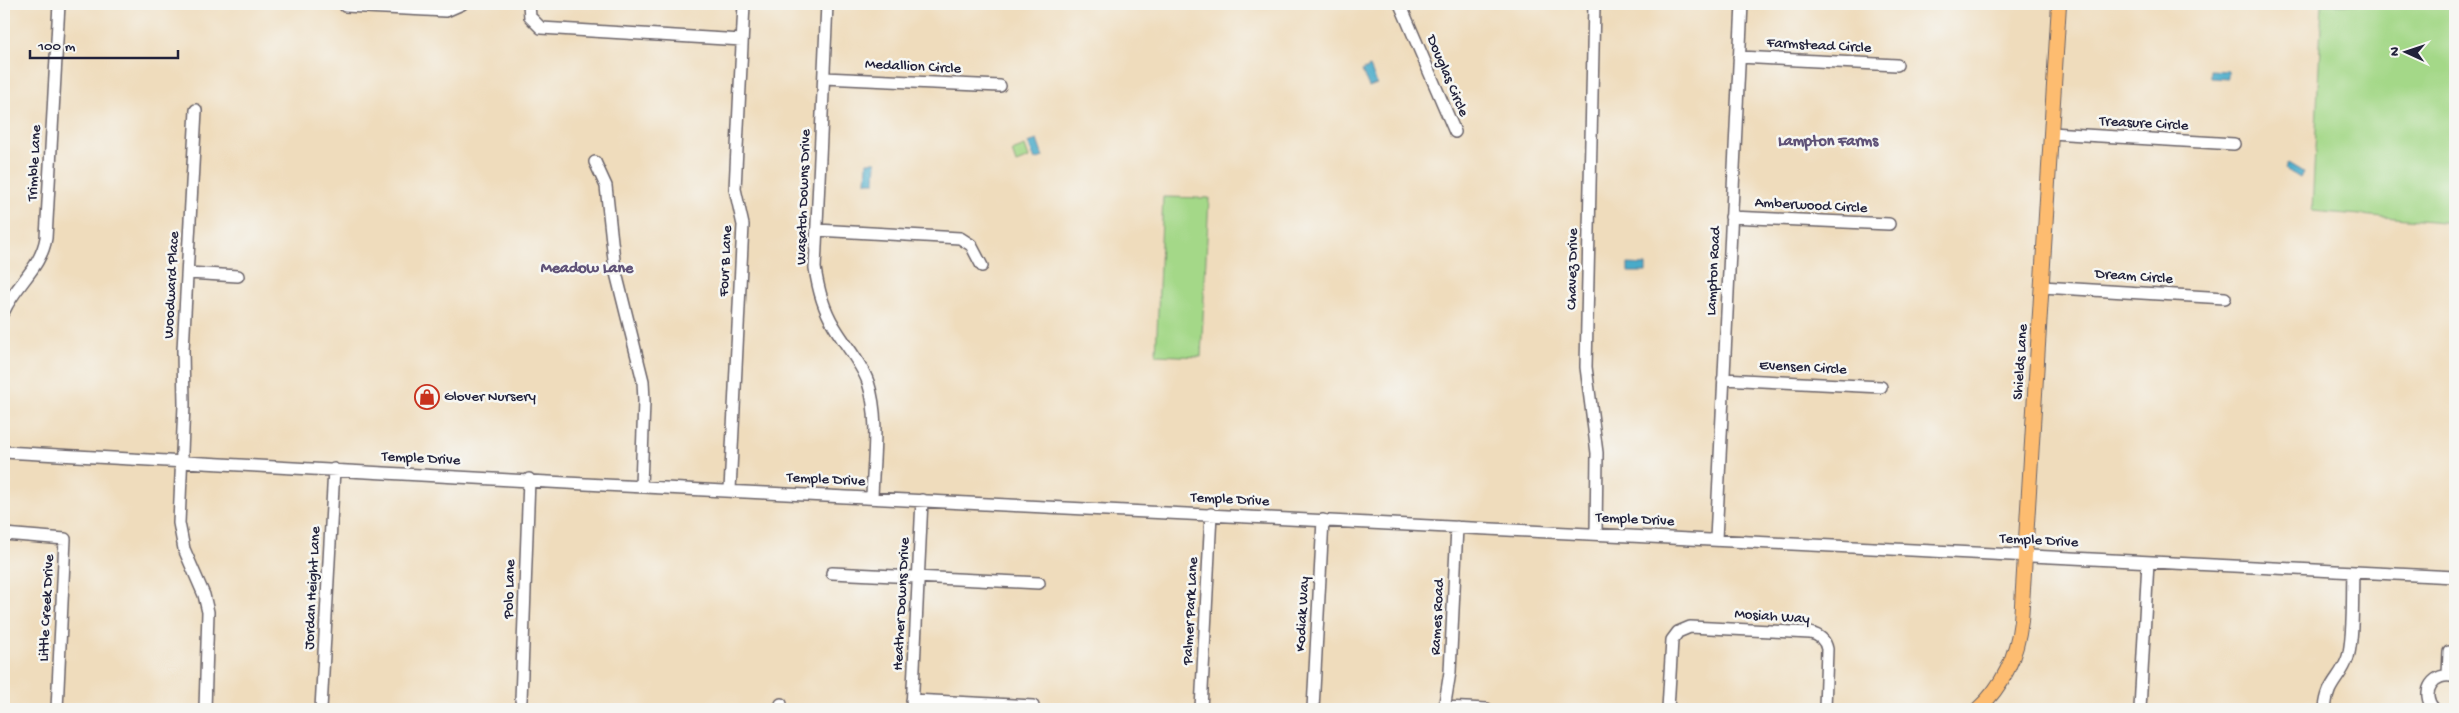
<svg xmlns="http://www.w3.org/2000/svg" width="2459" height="713" viewBox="0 0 2459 713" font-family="'Gochi Hand',sans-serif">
<rect width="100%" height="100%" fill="#f6f6f2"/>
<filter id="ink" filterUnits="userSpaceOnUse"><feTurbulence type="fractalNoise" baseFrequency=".02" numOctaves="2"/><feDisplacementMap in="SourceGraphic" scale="10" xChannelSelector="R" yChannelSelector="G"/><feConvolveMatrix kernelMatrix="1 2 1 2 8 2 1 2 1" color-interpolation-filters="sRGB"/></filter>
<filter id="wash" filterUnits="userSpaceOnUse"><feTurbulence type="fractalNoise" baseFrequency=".0096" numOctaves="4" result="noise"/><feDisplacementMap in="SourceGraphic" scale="20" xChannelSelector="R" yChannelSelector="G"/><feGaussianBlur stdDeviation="1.12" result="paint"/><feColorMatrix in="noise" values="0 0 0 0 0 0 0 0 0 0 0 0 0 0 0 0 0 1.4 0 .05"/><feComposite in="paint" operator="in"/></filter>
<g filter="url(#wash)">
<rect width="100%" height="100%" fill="#efdcbc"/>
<path fill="#a4d888" stroke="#637d62" d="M 2322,4 L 2455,4 L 2455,223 L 2312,211 Z
M 1025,146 L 1029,158 L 1016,163 L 1012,151 Z
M 1163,197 L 1209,198 L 1201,357 L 1156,355 Z"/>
<path fill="#4aabc9" stroke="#366682" d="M 1370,67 L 1377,84 L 1369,87 L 1362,71 Z
M 2210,70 L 2228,71 L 2228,79 L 2210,78 Z
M 1037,140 L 1043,157 L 1035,160 L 1028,143 Z
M 867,162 L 876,162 L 875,182 L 866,182 Z
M 2288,163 L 2303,172 L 2300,178 L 2285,169 Z
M 1628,264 L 1646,265 L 1646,272 L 1628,272 Z"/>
</g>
<g filter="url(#ink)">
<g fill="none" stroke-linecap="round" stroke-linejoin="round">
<defs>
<path id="minor" d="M 529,4 L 530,17 L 541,28 L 742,40
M 827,4 L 815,268 C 818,289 823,308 834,326 C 845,345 861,362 868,382 C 880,419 873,460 872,497
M 1400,4 L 1455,132
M 1594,4 L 1586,367 L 1597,453 L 1596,534
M 345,6 L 446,11 L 462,4
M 1739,57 L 1897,65
M 824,78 L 1000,86
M 196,110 L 183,350 L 184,405 L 179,523 L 184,549 L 204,595 L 208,612 L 205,709
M 2051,133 L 2234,144
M 595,162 L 606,186 L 615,269 L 643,381 L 644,401 L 641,486
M 1731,217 L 1889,224
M 817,230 L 960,238 L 971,245 L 982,266
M 188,273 L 238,276
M 2042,287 L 2225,298
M 4,311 C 16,284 41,268 46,238 L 59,4
M 1723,379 L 1881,387
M 4,452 L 604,485 L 2455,577
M 730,490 L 743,225 L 735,189 L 744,4
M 4,534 L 65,539 L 57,709
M 1716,539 L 1742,4
M 832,573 L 1039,583
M 2448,675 L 2449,652
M 521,700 L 529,479
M 912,700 L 1033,706
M 1444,707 L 1487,709
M 321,709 L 334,469
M 781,709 L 781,704
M 912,709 L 922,500
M 1201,709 L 1211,514
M 1313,709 L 1323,520
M 1444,709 L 1450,672 L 1457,527
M 1668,709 L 1672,640 L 1678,632 L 1690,627 L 1810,633 C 1819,635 1825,639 1827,649 L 1825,709
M 2140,709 L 2148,562
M 2325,709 C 2327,682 2341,679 2348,657 C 2354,635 2352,596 2353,572
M 2434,709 C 2419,693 2434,670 2455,677"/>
<path id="major" d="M 1978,709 C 2003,686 2017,655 2021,621 L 2059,4"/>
</defs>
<use href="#minor" stroke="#6a6368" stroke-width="14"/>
<use href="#major" stroke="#6a6368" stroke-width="16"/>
<use href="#minor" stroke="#fff" stroke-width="11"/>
<use href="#major" stroke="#fdbc6f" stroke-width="14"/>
</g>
</g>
<defs>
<symbol id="shop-ring" viewBox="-11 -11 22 22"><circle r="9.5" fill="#f6f6f2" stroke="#c8321e" stroke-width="1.5"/><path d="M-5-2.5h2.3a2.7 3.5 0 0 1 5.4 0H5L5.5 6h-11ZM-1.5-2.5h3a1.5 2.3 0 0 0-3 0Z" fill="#c8321e"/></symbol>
</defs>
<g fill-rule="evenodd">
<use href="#shop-ring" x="413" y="383" width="28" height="28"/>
</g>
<g text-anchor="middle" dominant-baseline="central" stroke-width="5" stroke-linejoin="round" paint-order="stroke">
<g font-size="15" fill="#22223b" stroke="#f6f6f2">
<text transform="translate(1819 46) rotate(3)">Farmstead Circle</text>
<text transform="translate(913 67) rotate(3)">Medallion Circle</text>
<text transform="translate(1447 76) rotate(67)">Douglas Circle</text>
<text transform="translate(2144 124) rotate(3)">Treasure Circle</text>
<text transform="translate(35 163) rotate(-87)">Trimble Lane</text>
<text transform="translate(804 197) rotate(-88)">Wasatch Downs Drive</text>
<text transform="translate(1811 206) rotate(3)">Amberwood Circle</text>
<text transform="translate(726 261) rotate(-87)">Four B Lane</text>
<text transform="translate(1573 269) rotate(-89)">Chavez Drive</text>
<text transform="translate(1714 271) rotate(-87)">Lampton Road</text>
<text transform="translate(2134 277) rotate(4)">Dream Circle</text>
<text transform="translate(172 285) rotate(-87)">Woodward Place</text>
<text transform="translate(2021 362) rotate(-86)">Shields Lane</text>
<text transform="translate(1803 368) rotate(3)">Evensen Circle</text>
<text transform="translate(421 459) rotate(3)">Temple Drive</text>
<text transform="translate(826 480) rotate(3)">Temple Drive</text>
<text transform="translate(1230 500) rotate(3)">Temple Drive</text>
<text transform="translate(1635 520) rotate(3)">Temple Drive</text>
<text transform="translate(2039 541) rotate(3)">Temple Drive</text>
<text transform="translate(313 588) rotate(-87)">Jordan Height Lane</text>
<text transform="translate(510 589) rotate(-88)">Polo Lane</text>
<text transform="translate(902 604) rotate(-87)">Heather Downs Drive</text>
<text transform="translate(47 608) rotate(-87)">Little Creek Drive</text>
<text transform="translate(1191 611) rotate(-87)">Palmer Park Lane</text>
<text transform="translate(1303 614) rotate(-87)">Kodiak Way</text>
<text transform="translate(1438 617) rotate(-87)">Rames Road</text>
<text transform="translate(1772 617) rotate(4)">Mosiah Way</text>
</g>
<g font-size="15" fill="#22223b" stroke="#f6f6f2" text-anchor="start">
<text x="444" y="397">Glover Nursery</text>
</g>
<g font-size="16" font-weight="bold" fill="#605378" stroke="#f6f6f2">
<text x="1828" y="142">Lampton Farms</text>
<text x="587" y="269">Meadow Lane</text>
</g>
</g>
<rect width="2459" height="713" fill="none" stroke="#f6f6f2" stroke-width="20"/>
<g transform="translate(2406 52) rotate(273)" stroke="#f6f6f2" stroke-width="4" paint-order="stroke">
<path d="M0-4L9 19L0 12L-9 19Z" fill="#22223b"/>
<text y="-8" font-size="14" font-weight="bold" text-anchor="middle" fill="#22223b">N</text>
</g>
<path d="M30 50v8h148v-8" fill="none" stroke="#22223b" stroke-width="2.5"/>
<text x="38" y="50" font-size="15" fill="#22223b" stroke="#f6f6f2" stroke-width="4" paint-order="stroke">100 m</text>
</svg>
